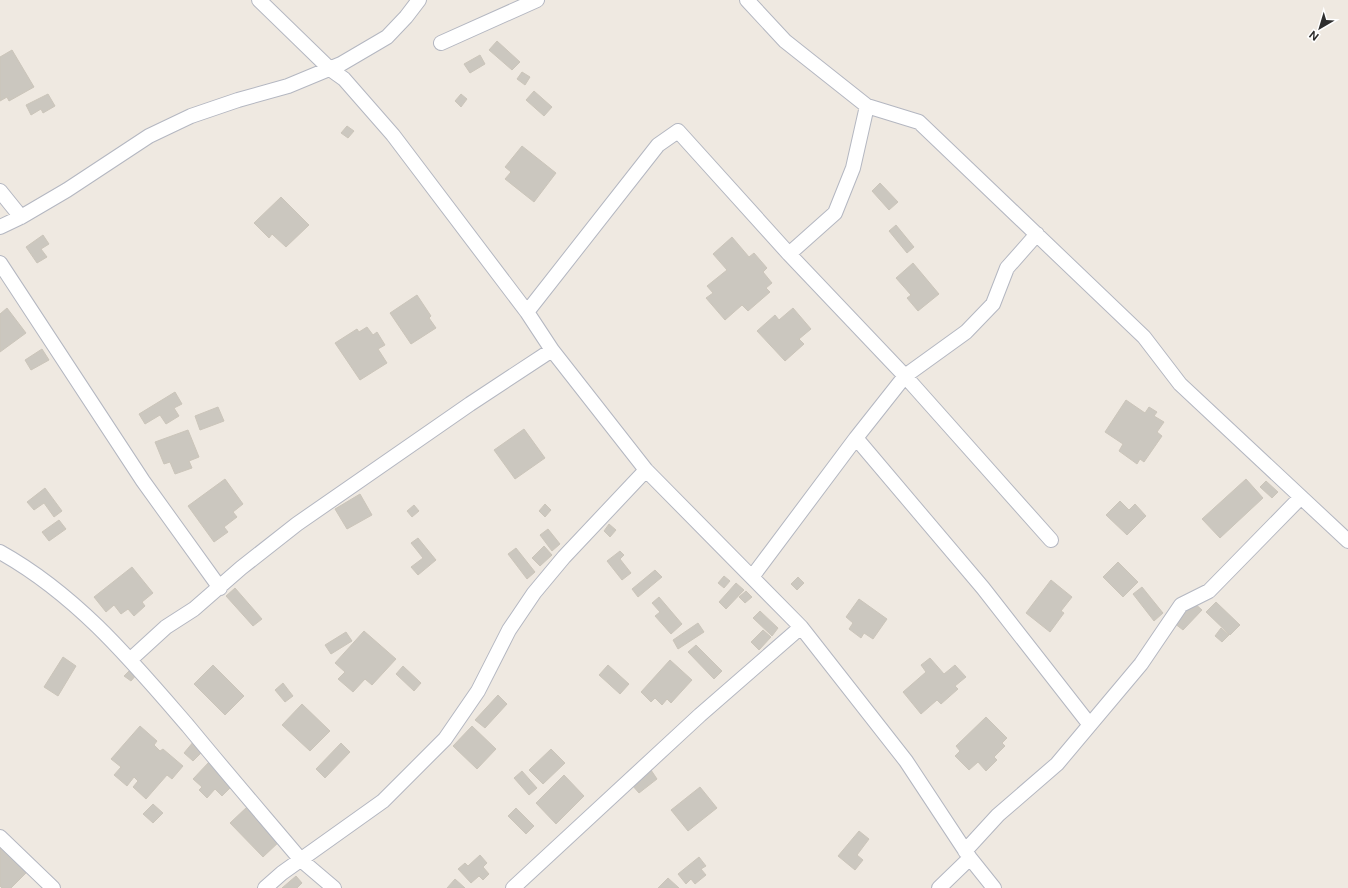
<svg xmlns="http://www.w3.org/2000/svg" width="1348" height="888" viewBox="0 0 1348 888" font-family="'Public Sans',sans-serif">
<rect width="100%" height="100%" fill="#efe9e1"/>
<path fill="#cbc7bf" stroke="#cbc5ba" d="M 497,41 L 520,62 L 512,70 L 489,50 Z
M 12,50 L 34,87 L 9,101 L 7,97 L 0,101 L 0,57 Z
M 480,55 L 485,64 L 470,73 L 464,64 Z
M 522,72 L 530,77 L 525,85 L 517,79 Z
M 534,91 L 552,107 L 544,116 L 526,100 Z
M 48,94 L 55,106 L 43,113 L 41,109 L 31,115 L 26,105 Z
M 461,94 L 467,99 L 461,107 L 455,101 Z
M 347,126 L 354,131 L 348,138 L 341,133 Z
M 522,146 L 556,173 L 534,202 L 505,179 L 511,172 L 505,167 Z
M 880,183 L 898,202 L 889,210 L 872,191 Z
M 281,197 L 309,225 L 286,247 L 272,234 L 269,238 L 254,223 Z
M 896,225 L 914,247 L 907,253 L 889,231 Z
M 43,235 L 49,244 L 41,249 L 47,257 L 37,263 L 26,247 Z
M 732,237 L 749,257 L 754,253 L 767,268 L 763,272 L 772,283 L 766,288 L 770,292 L 748,311 L 742,305 L 725,320 L 706,298 L 713,293 L 707,286 L 727,270 L 713,254 Z
M 913,263 L 939,294 L 918,311 L 907,298 L 911,295 L 896,278 Z
M 417,295 L 431,316 L 429,318 L 436,328 L 411,344 L 390,313 Z
M 7,308 L 26,333 L 0,352 L 0,314 Z
M 793,308 L 811,329 L 799,339 L 804,344 L 785,361 L 757,331 L 775,315 L 779,320 Z
M 367,327 L 373,335 L 377,332 L 385,345 L 378,349 L 387,363 L 360,380 L 335,343 L 357,329 L 359,332 Z
M 42,349 L 49,360 L 31,370 L 25,360 Z
M 175,392 L 182,404 L 174,408 L 179,416 L 166,424 L 160,415 L 145,424 L 139,414 Z
M 1126,400 L 1145,413 L 1149,407 L 1157,412 L 1154,416 L 1164,422 L 1157,432 L 1162,436 L 1144,462 L 1140,459 L 1137,464 L 1119,451 L 1123,444 L 1105,432 Z
M 218,407 L 224,421 L 200,430 L 195,416 Z
M 524,429 L 545,458 L 515,479 L 494,450 Z
M 188,430 L 199,457 L 189,461 L 192,468 L 175,474 L 170,462 L 164,464 L 155,442 Z
M 225,479 L 243,504 L 233,512 L 237,517 L 224,527 L 228,532 L 214,542 L 188,506 Z
M 1246,479 L 1263,498 L 1220,538 L 1202,519 Z
M 1266,481 L 1278,492 L 1272,498 L 1260,487 Z
M 45,488 L 62,511 L 54,517 L 44,503 L 34,510 L 27,502 Z
M 360,494 L 372,515 L 347,529 L 335,509 Z
M 1120,501 L 1129,510 L 1135,504 L 1146,516 L 1127,535 L 1106,515 Z
M 545,504 L 551,510 L 545,517 L 539,511 Z
M 414,505 L 419,511 L 412,517 L 407,511 Z
M 59,520 L 66,529 L 49,541 L 42,532 Z
M 609,524 L 616,530 L 610,537 L 604,531 Z
M 548,529 L 560,544 L 552,551 L 540,535 Z
M 418,538 L 436,560 L 418,575 L 411,567 L 423,558 L 411,543 Z
M 544,546 L 552,555 L 540,566 L 532,558 Z
M 516,548 L 535,572 L 527,579 L 508,554 Z
M 620,551 L 624,555 L 620,559 L 631,573 L 622,580 L 607,561 Z
M 1118,562 L 1138,582 L 1123,597 L 1103,577 Z
M 132,567 L 153,593 L 142,602 L 145,606 L 134,616 L 128,609 L 121,614 L 114,605 L 106,612 L 94,597 Z
M 655,570 L 662,577 L 638,597 L 632,589 Z
M 724,576 L 730,581 L 724,588 L 718,583 Z
M 798,577 L 804,583 L 797,590 L 791,584 Z
M 1051,580 L 1072,597 L 1061,611 L 1064,613 L 1050,632 L 1026,613 Z
M 736,583 L 744,590 L 726,609 L 719,602 Z
M 1142,587 L 1163,613 L 1154,621 L 1133,594 Z
M 235,588 L 262,619 L 253,626 L 226,596 Z
M 746,591 L 752,597 L 745,603 L 739,597 Z
M 659,597 L 682,624 L 671,634 L 655,616 L 660,612 L 652,603 Z
M 859,599 L 887,619 L 873,639 L 864,633 L 861,638 L 849,629 L 853,623 L 846,617 Z
M 1193,602 L 1202,610 L 1183,630 L 1174,623 Z
M 1216,602 L 1240,625 L 1230,635 L 1206,612 Z
M 760,611 L 778,628 L 772,636 L 753,618 Z
M 698,623 L 704,632 L 678,649 L 673,640 Z
M 1221,628 L 1229,635 L 1222,642 L 1215,636 Z
M 763,630 L 771,637 L 759,650 L 751,642 Z
M 364,631 L 396,659 L 372,685 L 365,679 L 353,692 L 338,679 L 345,672 L 335,663 Z
M 346,632 L 352,641 L 331,654 L 325,645 Z
M 696,645 L 722,671 L 714,679 L 688,652 Z
M 63,657 L 76,666 L 58,696 L 44,687 Z
M 930,658 L 944,674 L 955,665 L 966,677 L 955,686 L 958,689 L 941,704 L 937,700 L 921,714 L 903,692 L 926,672 L 921,665 Z
M 670,660 L 692,680 L 671,703 L 667,699 L 662,705 L 655,698 L 651,702 L 641,692 Z
M 213,665 L 244,696 L 225,715 L 194,684 Z
M 608,665 L 629,684 L 620,694 L 599,675 Z
M 403,666 L 421,683 L 414,691 L 396,674 Z
M 131,669 L 137,674 L 131,681 L 124,676 Z
M 283,683 L 293,696 L 285,702 L 275,690 Z
M 498,695 L 507,704 L 485,728 L 475,720 Z
M 302,704 L 330,731 L 310,751 L 282,725 Z
M 986,717 L 1007,738 L 1002,743 L 1005,746 L 994,757 L 997,760 L 986,771 L 978,762 L 969,770 L 955,756 L 960,751 L 956,746 Z
M 140,726 L 157,741 L 154,745 L 160,751 L 163,749 L 183,766 L 172,779 L 167,775 L 146,799 L 133,787 L 138,781 L 134,777 L 127,786 L 114,775 L 121,767 L 111,759 Z
M 472,726 L 496,749 L 477,769 L 453,746 Z
M 194,741 L 204,750 L 193,761 L 184,753 Z
M 341,743 L 350,752 L 325,778 L 316,769 Z
M 551,749 L 565,763 L 543,784 L 529,770 Z
M 210,761 L 234,784 L 222,796 L 215,789 L 207,798 L 199,790 L 202,787 L 193,779 Z
M 651,770 L 657,779 L 639,793 L 632,785 Z
M 522,771 L 537,788 L 529,795 L 514,778 Z
M 564,775 L 584,796 L 556,824 L 536,803 Z
M 700,787 L 717,808 L 688,831 L 671,810 Z
M 153,804 L 163,813 L 153,823 L 143,814 Z
M 248,806 L 281,840 L 263,857 L 230,823 Z
M 516,808 L 534,826 L 526,834 L 508,816 Z
M 859,831 L 869,839 L 857,855 L 863,860 L 855,870 L 838,856 Z
M 0,841 L 29,870 L 11,888 L 2,888 L 0,886 Z
M 480,855 L 487,863 L 483,867 L 489,874 L 483,880 L 479,876 L 471,883 L 458,869 L 465,863 L 468,866 Z
M 699,857 L 706,866 L 701,869 L 706,875 L 695,884 L 691,879 L 686,884 L 678,874 Z
M 296,876 L 302,883 L 297,888 L 282,888 Z
M 668,878 L 679,888 L 658,888 Z
M 455,879 L 465,888 L 447,888 Z"/>
<g fill="none" stroke-linecap="round" stroke-linejoin="round">
<defs>
<path id="minor" d="M 259,0 L 330,69 L 344,79 L 393,135 L 527,312 L 552,350 L 646,470 L 801,627 L 906,761 L 970,858 L 994,888
M 747,0 L 785,41 L 867,106 L 919,122 L 1144,337 L 1180,384 L 1348,541
M 441,43 L 537,0
M 0,191 L 21,217
M 0,227 L 21,217 L 67,190 L 149,136 L 191,116 L 238,100 L 288,86 L 341,64 L 387,37 L 406,17 L 419,0
M 789,254 L 835,213 L 853,168 L 867,106
M 0,263 L 143,481 L 220,588
M 527,312 L 658,145 L 678,131 L 789,254 L 905,376 L 1051,540
M 856,438 L 983,588 L 1090,725
M 0,552 C 77,595 131,660 188,726 C 225,771 263,815 301,860 L 334,888
M 752,577 L 856,438 L 905,376 L 966,332 L 993,304 L 1007,268 L 1037,234
M 131,659 L 166,627 L 194,609 L 241,568 L 297,524 L 470,404 L 552,350
M 0,837 L 53,888
M 965,851 L 998,815 L 1057,764 L 1141,664 L 1181,605 L 1209,591 L 1301,497
M 265,888 L 282,873 L 383,801 L 445,739 L 478,691 L 509,630 L 534,593 L 564,557 L 646,470
M 513,888 L 700,715 L 801,627
M 939,888 L 970,858"/>
</defs>
<use href="#minor" stroke="#b4b7c1" stroke-width="16"/>
<use href="#minor" stroke="#fff" stroke-width="14"/>
</g>
<g transform="translate(1320 28) rotate(218)" stroke="#ffffff" stroke-width="3" paint-order="stroke">
<path d="M0-3L7 15L0 10L-7 15Z" fill="#2e2e2e"/>
<text y="-6" font-size="11" font-weight="bold" text-anchor="middle" fill="#2e2e2e">N</text>
</g>
</svg>
